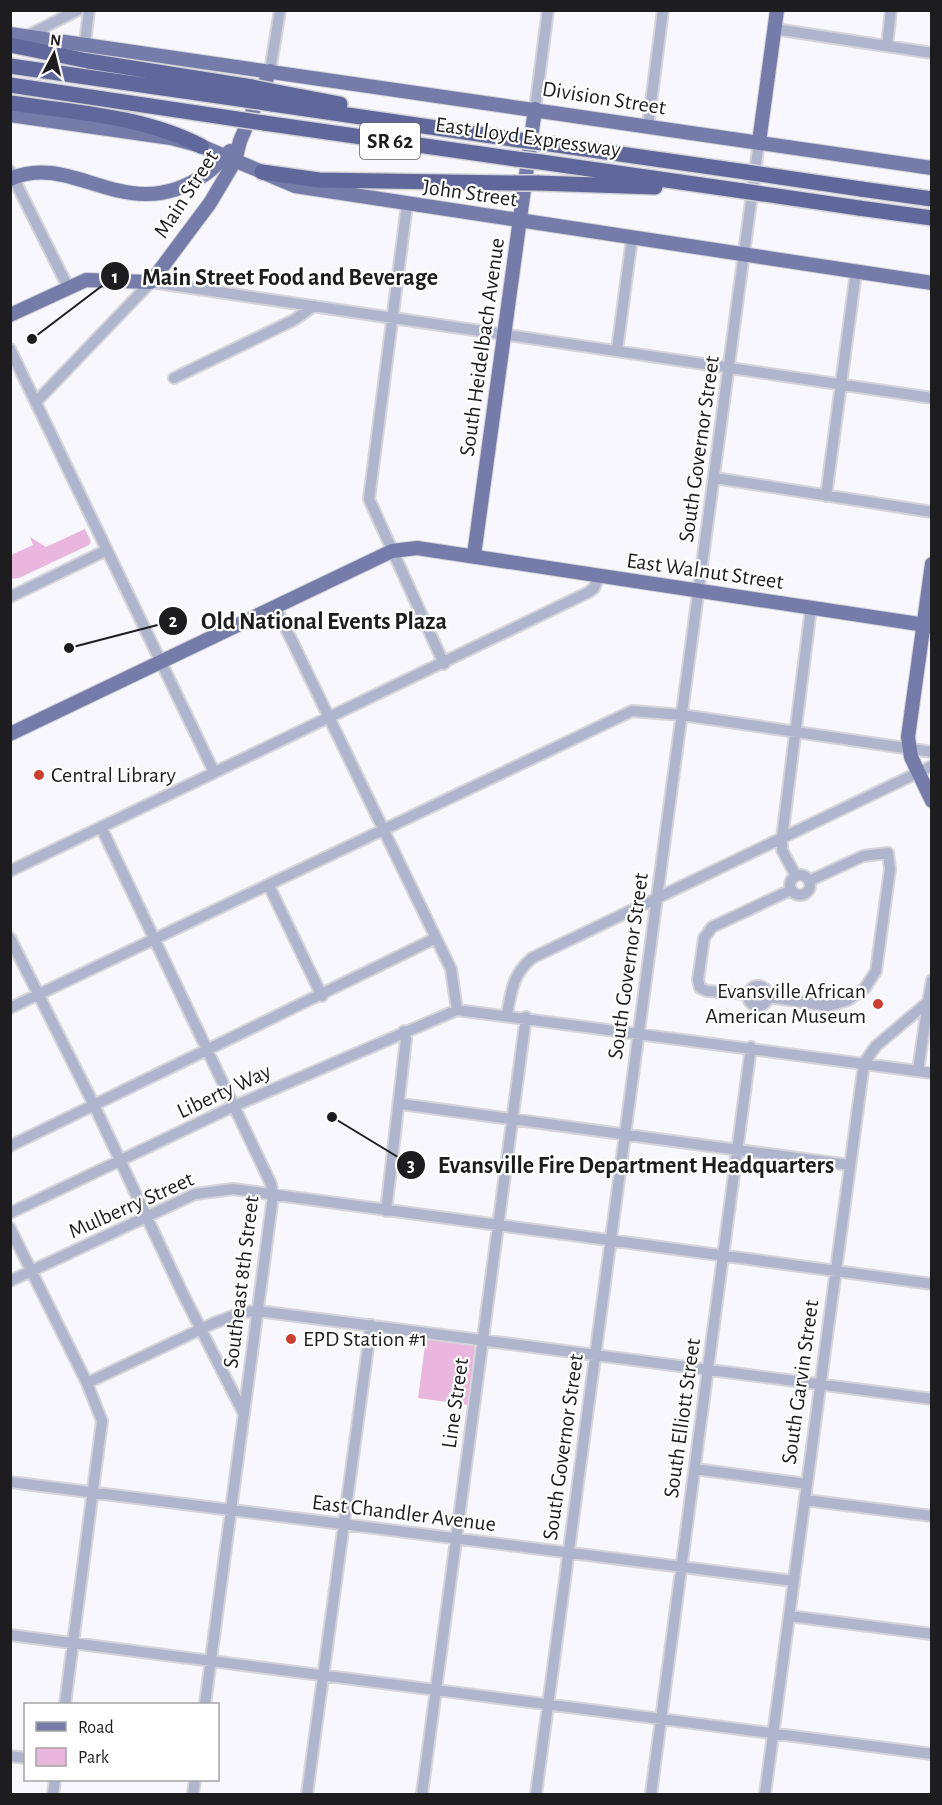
<svg xmlns="http://www.w3.org/2000/svg" width="942" height="1805" viewBox="0 0 942 1805" font-family="'Alegreya Sans',sans-serif">
<rect width="100%" height="100%" fill="#f8f7fe"/>
<path fill="#e9b6de" d="M 85,529 L 91,542 L 89,545 L 19,578 L 11,579 L 11,555 L 33,545 L 30,537 L 46,547 Z
M 426,1338 L 475,1345 L 468,1405 L 418,1398 Z"/>
<g fill="none" stroke-linecap="round" stroke-linejoin="round">
<defs>
<path id="minor" d="M 775,29 L 932,53
M 25,37 L 78,10
M 85,43 L 89,10
M 887,45 L 891,10
M 270,71 L 280,10
M 535,109 L 548,10
M 648,126 L 663,10
M 10,171 L 68,287
M 407,205 L 369,499 L 444,664
M 10,349 L 214,772
M 617,350 L 632,238
M 174,378 L 294,320 L 314,306
M 36,402 L 151,282 L 932,398
M 715,478 L 932,512
M 826,496 L 856,272
M 10,597 L 107,550
M 275,606 L 451,969 L 457,1010
M 101,827 L 271,1184 L 273,1196 L 205,1704
M 10,871 L 589,592 L 594,588 L 599,576
M790 885a10 10 0 1 1 20 0a10 10 0 1 1-20 0Z
M 796,876 L 782,850 L 782,838 L 811,608
M 269,886 L 322,996
M 10,938 L 94,1105 L 182,1292 L 244,1414
M748 996a10 10 0 1 1 20 0a10 10 0 1 1-20 0Z
M 748,994 L 707,991 L 700,988 L 698,980 L 704,938 L 712,927 L 791,890
M 769,997 L 828,1006 L 848,1000 L 865,988 L 876,971 L 890,869 L 888,853 L 863,856 L 809,881
M 10,1008 L 632,711 L 682,715 L 932,752
M 507,1015 C 511,991 513,974 532,958 L 932,766
M 918,1071 L 928,1002
M 401,1104 L 849,1165
M 10,1146 L 436,938
M 386,1211 L 406,1039 L 404,1031
M 10,1213 L 232,1107 L 457,1010 L 932,1073
M 10,1228 L 87,1383 L 102,1421 L 65,1704
M 10,1281 L 195,1194 L 233,1189 L 932,1284
M 87,1383 L 214,1323 L 243,1312 L 258,1311 L 932,1399
M 695,1469 L 807,1484
M 10,1482 L 793,1581
M 805,1500 L 932,1516
M 789,1616 L 932,1634
M 10,1635 L 932,1754
M 10,1756 L 26,1758
M 53,1794 L 55,1780
M 193,1794 L 195,1780
M 307,1794 L 371,1325
M 422,1794 L 526,1017
M 536,1794 L 759,142
M 651,1794 L 751,1047
M 765,1794 L 864,1063 L 876,1046 L 928,1002 L 932,980"/>
<path id="major" d="M 10,34 L 932,168
M 10,115 L 171,138 L 201,146 L 295,186 L 932,283
M 759,142 L 777,10
M 10,179 C 75,150 127,230 207,173 C 216,167 222,158 230,151
M 10,315 L 86,280 L 151,282 L 210,203 L 235,161 L 240,141 L 270,71
M 474,555 L 535,109
M 932,564 L 908,737 L 911,757 L 932,801
M 10,734 L 392,551 L 417,548 L 932,626"/>
<path id="highway" d="M 10,45 L 88,61 L 252,87
M 10,66 L 246,100
M 10,85 L 237,119
M 277,92 L 340,104
M 10,103 C 74,112 143,116 201,146
M 272,104 L 519,140
M 264,123 L 516,159
M 543,143 L 746,172
M 541,162 L 743,191
M 262,172 L 319,180 L 516,183
M 537,183 L 655,187
M 861,189 L 932,199
M 859,208 L 932,218"/>
</defs>
<use href="#minor" stroke="#d5d4da" stroke-width="14"/>
<use href="#major" stroke="#d5d4da" stroke-width="16"/>
<use href="#highway" stroke="#d5d4da" stroke-width="18"/>
<use href="#minor" stroke="#b0b5ce" stroke-width="10"/>
<use href="#major" stroke="#757ca9" stroke-width="14"/>
<use href="#highway" stroke="#60689b" stroke-width="15"/>
<defs>
<path id="highway-bridge" d="M 252,87 L 277,92
M 246,100 L 272,104
M 237,119 L 264,123
M 519,140 L 543,143
M 516,159 L 541,162
M 746,172 L 861,189
M 516,183 L 537,183
M 743,191 L 859,208"/>
</defs>
<use href="#highway-bridge" stroke="#d5d4da" stroke-width="18" stroke-linecap="butt"/>
<use href="#highway-bridge" stroke="#60689b" stroke-width="15"/>
</g>
<g fill="#cc3f2e" stroke="#fff" stroke-width="2">
<circle cx="39" cy="775" r="6"/>
<circle cx="878" cy="1004" r="6"/>
<circle cx="291" cy="1339" r="6"/>
</g>
<g text-anchor="middle" dominant-baseline="central" stroke-width="4.5" stroke-linejoin="round" paint-order="stroke">
<rect fill="#fff" stroke="#616062" stroke-width="1.5" x="360" y="123" width="60" height="36" rx="4.5"/>
<g font-size="21" font-weight="bold" fill="#1d1c1f">
<text x="390" y="141">SR 62</text>
</g>
<g font-size="22" fill="#1d1c1f" stroke="#fff">
<text transform="translate(604 98) rotate(9)">Division Street</text>
<text transform="translate(528 137) rotate(8)">East Lloyd Expressway</text>
<text transform="translate(470 193) rotate(8)">John Street</text>
<text transform="translate(186 194) rotate(-57)">Main Street</text>
<text transform="translate(482 347) rotate(-82)">South Heidelbach Avenue</text>
<text transform="translate(699 449) rotate(-82)">South Governor Street</text>
<text transform="translate(705 571) rotate(8)">East Walnut Street</text>
<text transform="translate(628 966) rotate(-82)">South Governor Street</text>
<text transform="translate(224 1091) rotate(-25)">Liberty Way</text>
<text transform="translate(131 1205) rotate(-24)">Mulberry Street</text>
<text transform="translate(241 1282) rotate(-83)">Southeast 8th Street</text>
<text transform="translate(800 1382) rotate(-82)">South Garvin Street</text>
<text transform="translate(455 1403) rotate(-82)">Line Street</text>
<text transform="translate(682 1418) rotate(-82)">South Elliott Street</text>
<text transform="translate(563 1447) rotate(-82)">South Governor Street</text>
<text transform="translate(404 1513) rotate(7)">East Chandler Avenue</text>
</g>
<g font-size="22" fill="#1d1c1f" stroke="#fff" text-anchor="start">
<text x="51" y="775">Central Library</text>
<text x="866" y="991" text-anchor="end">Evansville African<tspan x="866" dy="25">American Museum</tspan></text>
<text x="303" y="1339">EPD Station #1</text>
</g>
</g>
<path fill="none" stroke="#1d1c1f" stroke-width="2" d="M32 339L115 276M69 648L173 621M332 1117L411 1165"/>
<g fill="#1d1c1f" stroke="#fff" stroke-width="2">
<circle cx="32" cy="339" r="6"/>
<circle cx="69" cy="648" r="6"/>
<circle cx="332" cy="1117" r="6"/>
<circle cx="115" cy="276" r="15"/>
<circle cx="173" cy="621" r="15"/>
<circle cx="411" cy="1165" r="15"/>
</g>
<g font-size="18" text-anchor="middle" font-weight="bold" fill="#fff">
<text x="115" y="283">1</text>
<text x="173" y="627">2</text>
<text x="411" y="1171">3</text>
</g>
<g font-size="24" text-anchor="middle" font-weight="bold" fill="#1d1c1f" stroke="#fff" stroke-width="4.5" stroke-linejoin="round" paint-order="stroke">
<text x="290" y="285">Main Street Food and Beverage</text>
<text x="324" y="629">Old National Events Plaza</text>
<text x="636" y="1173">Evansville Fire Department Headquarters</text>
</g>
<rect width="942" height="1805" fill="none" stroke="#1d1c1f" stroke-width="24"/>
<rect x="24" y="1703" width="195" height="78" fill="#ffffff" stroke="#a5a4a5" stroke-width="1.5"/>
<rect x="36" y="1722" width="30" height="9" fill="#757ca9" stroke="#a5a4a5" stroke-width="1.5"/>
<text x="78" y="1733" font-size="18" fill="#1d1c1f">Road</text>
<rect x="36" y="1748" width="30" height="18" fill="#e9b6de" stroke="#a5a4a5" stroke-width="1.5"/>
<text x="78" y="1763" font-size="18" fill="#1d1c1f">Park</text>
<g transform="translate(54 54) rotate(7)" stroke="#ffffff" stroke-width="4.5" paint-order="stroke">
<path d="M0-4.5L10 22L0 15L-10 22Z" fill="#1d1c1f"/>
<text y="-9" font-size="16" font-weight="bold" text-anchor="middle" fill="#1d1c1f">N</text>
</g>
</svg>
